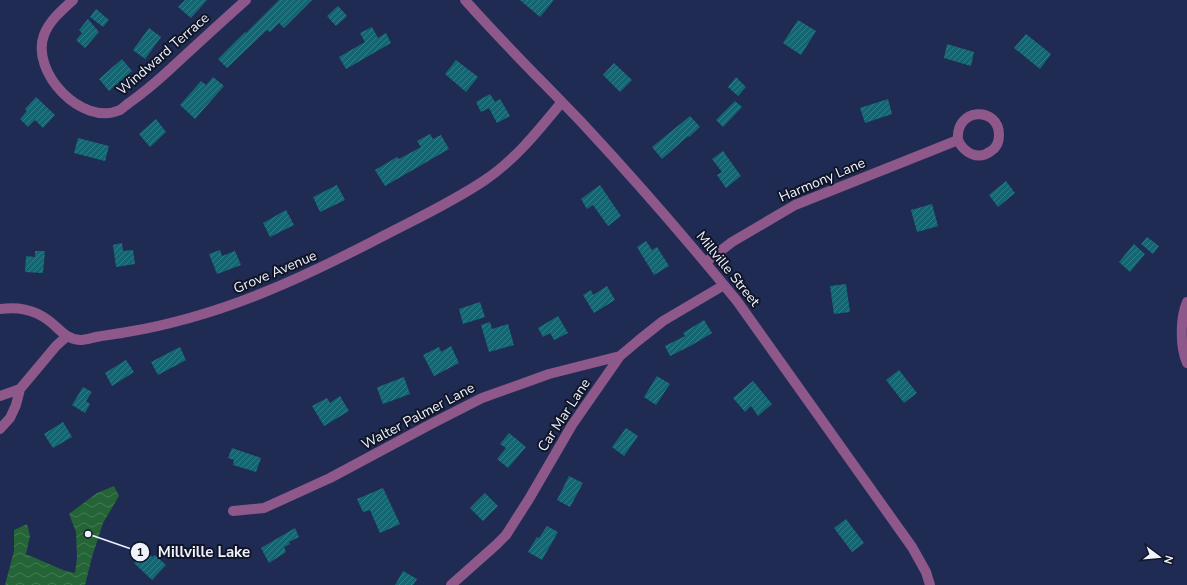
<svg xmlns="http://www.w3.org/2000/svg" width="1187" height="585" viewBox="0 0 1187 585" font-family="'Nunito Sans',sans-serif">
<defs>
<pattern id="water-waves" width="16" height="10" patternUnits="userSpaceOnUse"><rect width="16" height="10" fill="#246436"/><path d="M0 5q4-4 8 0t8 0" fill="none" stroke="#447b54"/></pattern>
<pattern id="building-hatch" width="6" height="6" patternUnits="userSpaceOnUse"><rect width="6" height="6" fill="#146672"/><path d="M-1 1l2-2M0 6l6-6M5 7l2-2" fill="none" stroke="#367c87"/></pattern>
</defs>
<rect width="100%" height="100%" fill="#202b54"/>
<path fill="url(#water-waves)" d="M 114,486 L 119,496 L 103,523 L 92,557 L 85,585 L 5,585 L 14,551 L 14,530 L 27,524 L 30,536 L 26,554 L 63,570 L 75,573 L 77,558 L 76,532 L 69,514 L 97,493 Z"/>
<path fill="url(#building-hatch)" d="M 185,0 L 207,0 L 191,18 L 178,7 Z
M 279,0 L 312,0 L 284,28 L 279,23 L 270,32 L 267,30 L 227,68 L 218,59 L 245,32 L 246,33 Z
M 520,0 L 554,0 L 540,17 Z
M 338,6 L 347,16 L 336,26 L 327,16 Z
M 96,9 L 109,20 L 103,27 L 90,17 Z
M 88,19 L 99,32 L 85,48 L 76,40 L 82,33 L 79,30 Z
M 798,20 L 816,31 L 801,55 L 783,43 Z
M 372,27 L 378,38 L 386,33 L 391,43 L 346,69 L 339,57 L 365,42 L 360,33 Z
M 149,28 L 161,37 L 145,59 L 133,50 Z
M 1026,34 L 1051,54 L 1040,69 L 1014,48 Z
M 947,44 L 974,52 L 971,66 L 944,58 Z
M 122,59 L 132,71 L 109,91 L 99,79 Z
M 456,60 L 478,77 L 466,92 L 445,74 Z
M 614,63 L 632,80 L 620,92 L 603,75 Z
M 213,77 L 224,86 L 195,119 L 180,105 L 201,81 L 206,85 Z
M 736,77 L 746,87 L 738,96 L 728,87 Z
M 490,94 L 495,102 L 500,99 L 510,116 L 497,123 L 489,108 L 481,112 L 476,102 Z
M 36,97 L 55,115 L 43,128 L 35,120 L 28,127 L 20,119 L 27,111 L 25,109 Z
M 888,99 L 892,114 L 865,123 L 860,108 Z
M 735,101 L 742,107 L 723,127 L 716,120 Z
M 690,116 L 700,127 L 689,137 L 688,136 L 662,159 L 652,147 Z
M 156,119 L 166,132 L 150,147 L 139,134 Z
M 430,134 L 433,139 L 441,135 L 449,149 L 385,186 L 375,170 L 397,157 L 399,159 L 421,147 L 417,141 Z
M 78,138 L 109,146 L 105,161 L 74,153 Z
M 723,151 L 741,176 L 726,188 L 717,175 L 722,172 L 712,159 Z
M 1006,181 L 1015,193 L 998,207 L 989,195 Z
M 337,185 L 345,200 L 320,212 L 313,197 Z
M 600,185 L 621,216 L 608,226 L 593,205 L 587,209 L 581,199 Z
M 932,204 L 938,226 L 917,232 L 911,210 Z
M 286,210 L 294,225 L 270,237 L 263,223 Z
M 1147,237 L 1159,246 L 1153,254 L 1141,244 Z
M 646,241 L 652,250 L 657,247 L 669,266 L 654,275 L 637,247 Z
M 122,243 L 123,251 L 133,250 L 135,264 L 116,267 L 113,245 Z
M 1134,244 L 1145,254 L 1130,272 L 1119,262 Z
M 220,250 L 222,256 L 235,251 L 241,265 L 217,274 L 209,254 Z
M 35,251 L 45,251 L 43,273 L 25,272 L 26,256 L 35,257 Z
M 846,284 L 850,312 L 834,314 L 830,286 Z
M 607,286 L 615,300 L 594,313 L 583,295 L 591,290 L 593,295 Z
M 480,302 L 485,317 L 463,324 L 459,309 Z
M 558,316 L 568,333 L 554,340 L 550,333 L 543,337 L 538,328 Z
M 704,320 L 712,333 L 692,345 L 670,356 L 665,346 L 685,336 L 683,333 Z
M 490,322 L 492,329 L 508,324 L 514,345 L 489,352 L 481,325 Z
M 451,346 L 459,363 L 434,376 L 423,355 L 439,347 L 441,352 Z
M 180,347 L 186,360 L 158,375 L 151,362 Z
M 126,360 L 134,372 L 112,386 L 105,373 Z
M 899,370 L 917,393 L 904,403 L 886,380 Z
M 657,376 L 670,384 L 656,405 L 644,397 Z
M 404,377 L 410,394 L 383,404 L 377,388 L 378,387 Z
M 753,381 L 772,404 L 758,416 L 751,406 L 745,412 L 733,398 Z
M 83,387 L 92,392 L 86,401 L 90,404 L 85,413 L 72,405 Z
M 340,396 L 349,411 L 324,426 L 312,406 L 327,398 L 330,403 Z
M 63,422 L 72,437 L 53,448 L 44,434 Z
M 626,428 L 638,436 L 624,456 L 612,447 Z
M 509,433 L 526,447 L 508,468 L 497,459 L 506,448 L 500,444 Z
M 232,448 L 261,458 L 256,472 L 233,465 L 234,460 L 228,458 Z
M 569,476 L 583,483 L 570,507 L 557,500 Z
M 383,488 L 400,524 L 380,533 L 370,510 L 363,512 L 357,499 Z
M 485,493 L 498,506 L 483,521 L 470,508 Z
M 846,519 L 864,543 L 852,552 L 834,528 Z
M 547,526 L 558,532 L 542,560 L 528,552 L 537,537 L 539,538 Z
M 295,528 L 299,537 L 289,542 L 290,544 L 284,547 L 286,552 L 269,563 L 261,548 Z
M 146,551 L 152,557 L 155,555 L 166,565 L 152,580 L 134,563 Z
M 403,571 L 417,579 L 413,585 L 395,585 Z"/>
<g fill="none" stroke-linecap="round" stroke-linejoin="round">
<path stroke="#8f588a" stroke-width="10" d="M 73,0 C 62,10 49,21 44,35 C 30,72 82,127 120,110 C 123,108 126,105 129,103 C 143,93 155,83 167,72 C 193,48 219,24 246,0
M 465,0 C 503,43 544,83 584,125 C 637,182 688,241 737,301 L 912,547 L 926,572 L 930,585
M 706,262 L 732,242 L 795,205 L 958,140 C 964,153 978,161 991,151 C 996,148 999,142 999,135 C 999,106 955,107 958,140
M 1187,302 C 1180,318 1180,347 1187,363
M 0,309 C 18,307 33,309 48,320 C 59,328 65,339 80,340 C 85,340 91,338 96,337 C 106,335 117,334 127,332 C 222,316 303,278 387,234 C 420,217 454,201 485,180 C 515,160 538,131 561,103
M 0,396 L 20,389
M 0,429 L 10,418 L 16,405 L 20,389 L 56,346 L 66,337
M 233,511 L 264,508 L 330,478 L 431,424 L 482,398 L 549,374 L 620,356
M 451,585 L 496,545 L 506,535 L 529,499 L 572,425 L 620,356 L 639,340 L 663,321 L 724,285"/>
</g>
<g text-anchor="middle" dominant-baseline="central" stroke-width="4" stroke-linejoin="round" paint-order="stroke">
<g font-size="14" fill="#f0f3fe" stroke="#101527">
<text transform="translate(163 54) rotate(-41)">Windward Terrace</text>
<text transform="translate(822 180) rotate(-23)">Harmony Lane</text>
<text transform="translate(728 269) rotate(51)">Millville Street</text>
<text transform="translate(275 272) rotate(-23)">Grove Avenue</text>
<text transform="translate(564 415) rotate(-57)">Car Mar Lane</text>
<text transform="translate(418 416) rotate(-28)">Walter Palmer Lane</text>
</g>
</g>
<path fill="none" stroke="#f0f3fe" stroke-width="1.5" d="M88 534L140 552"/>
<g fill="#f0f3fe" stroke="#101527" stroke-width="1.5">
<circle cx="88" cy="534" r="4"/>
<circle cx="140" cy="552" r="10"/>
</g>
<g font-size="12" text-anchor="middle" font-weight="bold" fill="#111">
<text x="140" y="556">1</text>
</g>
<g font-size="15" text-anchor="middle" font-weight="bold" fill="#f0f3fe" stroke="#101527" stroke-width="4" stroke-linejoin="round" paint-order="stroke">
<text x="204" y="557">Millville Lake</text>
</g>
<g transform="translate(1159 557) rotate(106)" stroke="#101527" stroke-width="3" paint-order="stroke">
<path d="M0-3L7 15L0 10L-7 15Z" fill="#f0f3fe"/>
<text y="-6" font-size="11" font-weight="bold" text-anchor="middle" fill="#f0f3fe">N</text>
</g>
</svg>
